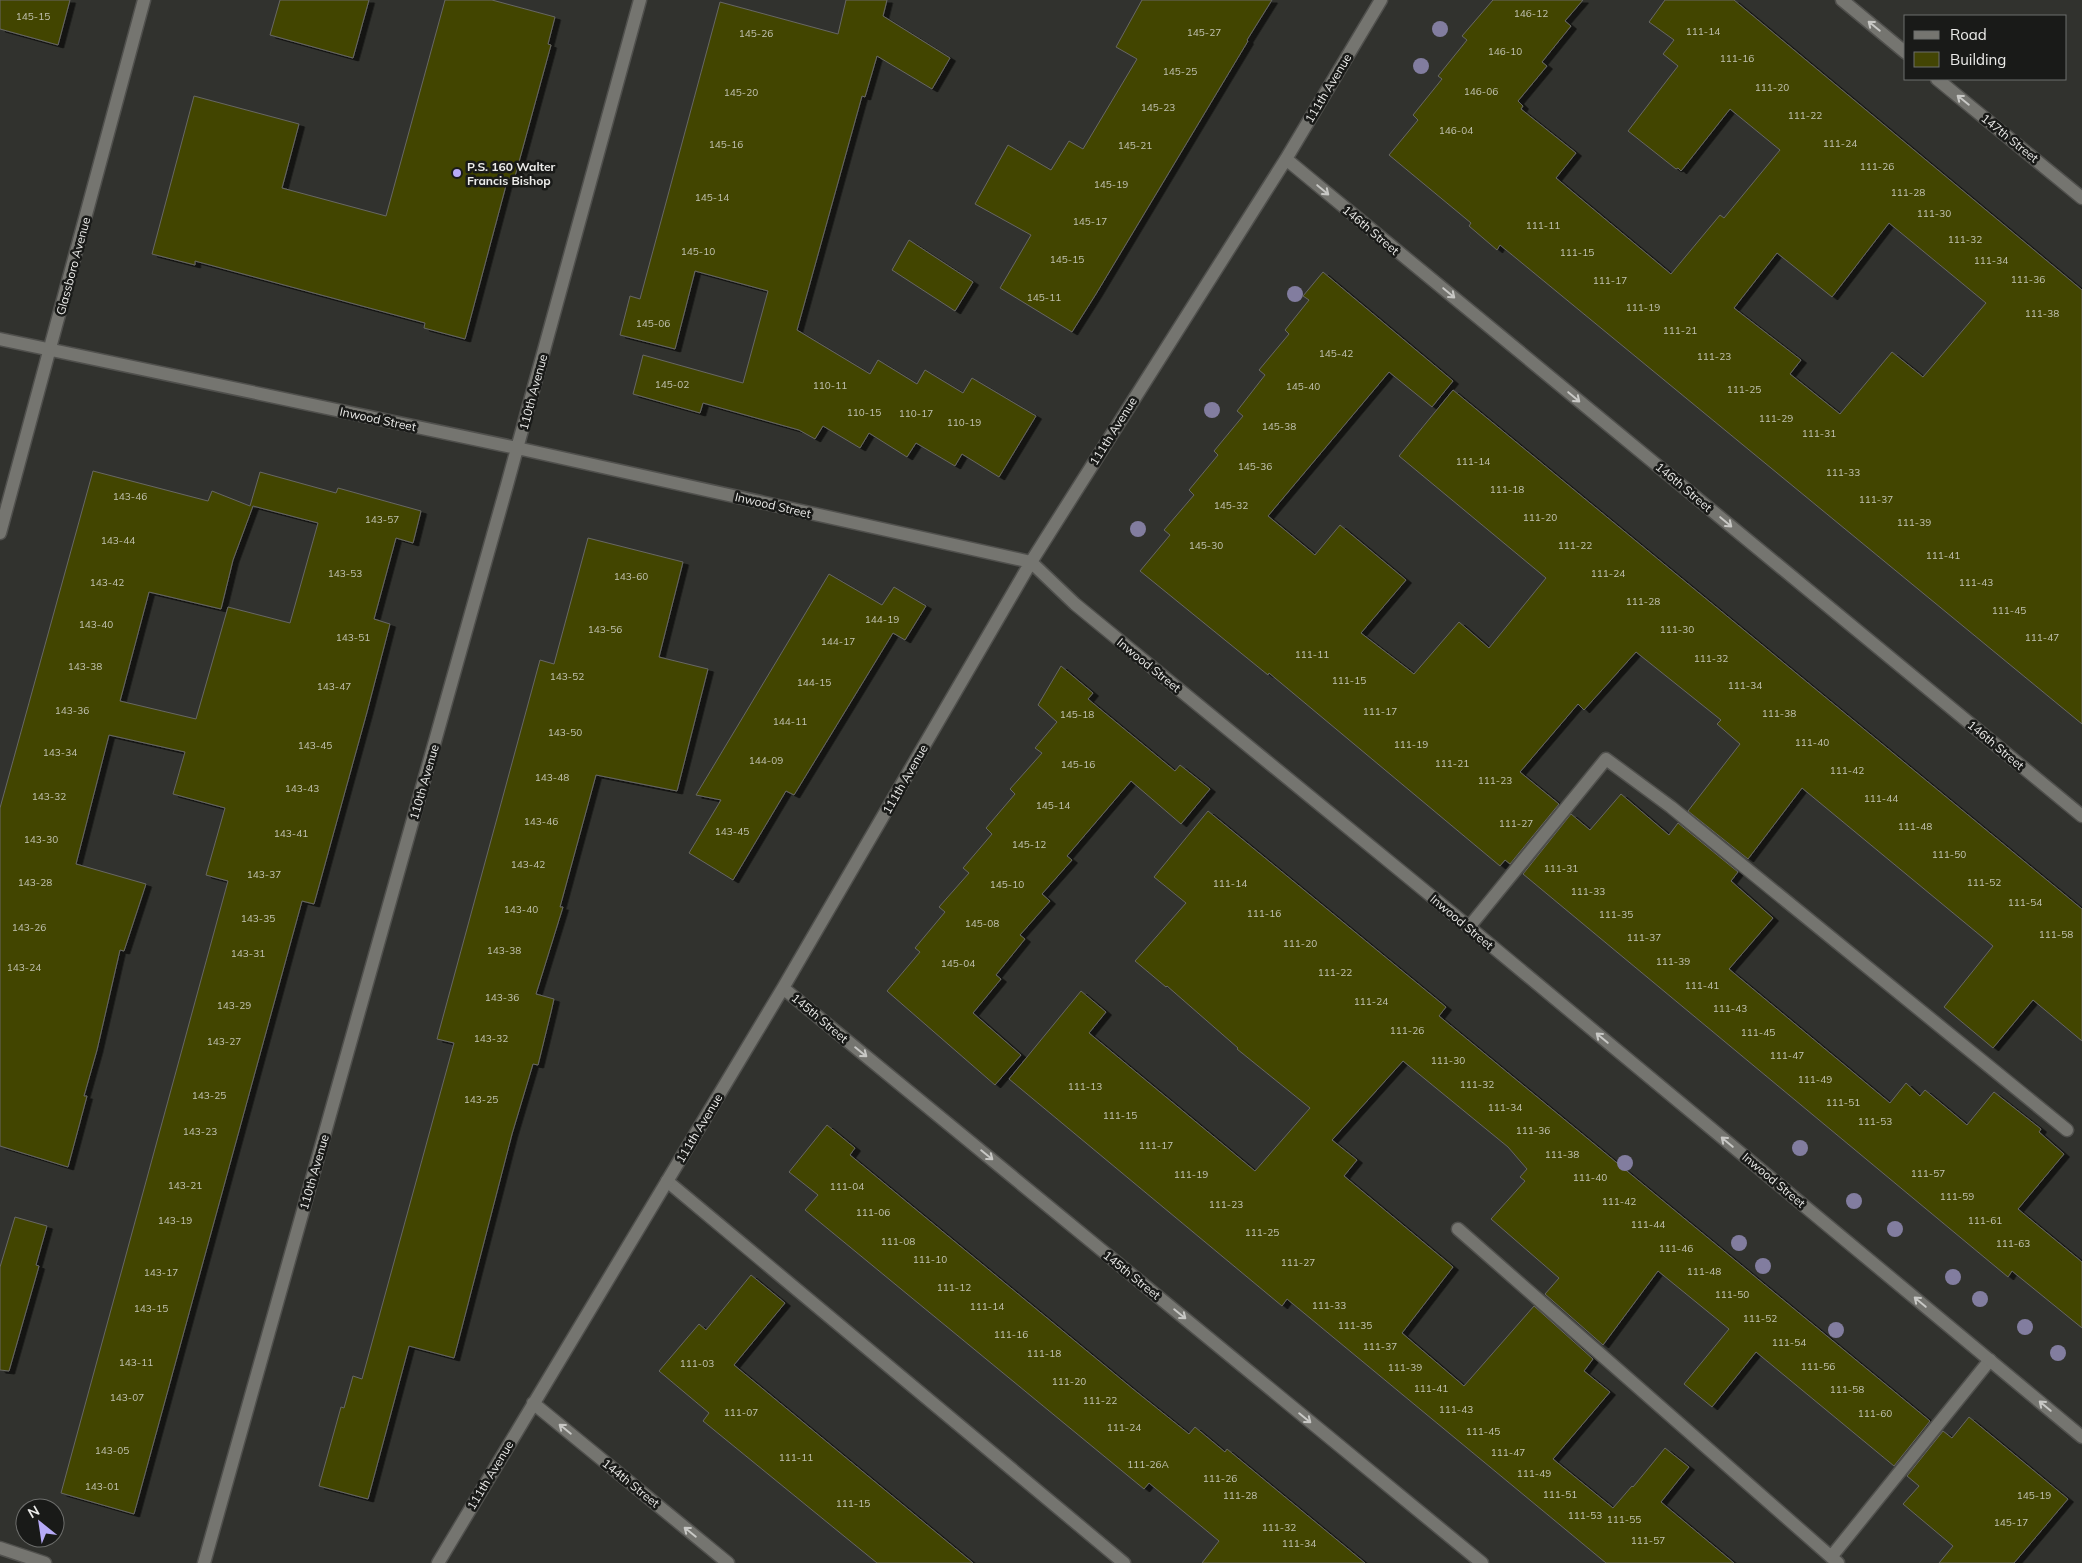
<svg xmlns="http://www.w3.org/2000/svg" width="2082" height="1563" viewBox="0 0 2082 1563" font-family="Mulish,sans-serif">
<defs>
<filter id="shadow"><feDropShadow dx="5.5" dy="3" stdDeviation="0" flood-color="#0009"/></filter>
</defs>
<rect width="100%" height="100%" fill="#31322e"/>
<path fill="#434504" stroke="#676763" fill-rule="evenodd" filter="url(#shadow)" d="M 0,0 L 70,0 L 58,45 L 0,29 Z
M 280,0 L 369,0 L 353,58 L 270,35 Z
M 445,0 L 492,0 L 555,17 L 548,44 L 551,45 L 514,180 L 508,178 L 465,339 L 424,328 L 425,323 L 195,261 L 195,265 L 152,254 L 194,96 L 299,124 L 282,188 L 386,216 Z
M 846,0 L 887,0 L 883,16 L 950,58 L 932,89 L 877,56 L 865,97 L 862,96 L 797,330 L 870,374 L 878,360 L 917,384 L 925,370 L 963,393 L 972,378 L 1036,416 L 999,477 L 962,454 L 955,466 L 916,443 L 907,457 L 869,433 L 860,448 L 823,426 L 815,439 L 799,430 L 703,403 L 700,413 L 633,394 L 643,355 L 743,383 L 768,291 L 695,271 L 675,349 L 620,335 L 630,296 L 640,299 L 720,2 L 838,34 Z
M 1142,0 L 1272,0 L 1247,40 L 1248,41 L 1096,294 L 1072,332 L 1000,288 L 1031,235 L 975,204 L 1008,145 L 1051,170 L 1069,141 L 1083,149 L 1137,59 L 1116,47 Z
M 1493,0 L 1583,0 L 1565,21 L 1571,26 L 1542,62 L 1547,66 L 1518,101 L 1523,106 L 1521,109 L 1576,153 L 1556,178 L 1671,274 L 1720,215 L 1724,218 L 1780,150 L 1730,109 L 1681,171 L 1678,168 L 1676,169 L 1628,131 L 1678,66 L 1663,54 L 1674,40 L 1649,22 L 1665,0 L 1734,0 L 2082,290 L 2082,724 L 1528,268 L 1500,245 L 1497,250 L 1469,226 L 1471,223 L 1389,155 L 1418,120 L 1413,115 L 1442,79 L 1438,76 L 1467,40 L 1462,36 ZM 1889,223 L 1986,303 L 1923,377 L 1892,352 L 1840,414 L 1790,374 L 1801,360 L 1734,308 L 1777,253 L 1832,297 Z
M 909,240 L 973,282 L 955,311 L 892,270 Z
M 1323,272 L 1453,381 L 1432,407 L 1389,372 L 1268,516 L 1315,555 L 1340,525 L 1406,580 L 1361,633 L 1414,674 L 1459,622 L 1489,648 L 1546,578 L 1399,456 L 1453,390 L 2082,909 L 2082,1041 L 2033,1000 L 1993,1048 L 1944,1007 L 1993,946 L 1802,788 L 1748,859 L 1688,811 L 1740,744 L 1717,724 L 1721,720 L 1636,652 L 1584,710 L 1578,704 L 1520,772 L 1559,804 L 1510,864 L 1505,860 L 1500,866 L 1269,673 L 1268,675 L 1140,571 L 1170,535 L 1164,530 L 1194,495 L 1189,490 L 1218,455 L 1214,451 L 1243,416 L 1237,411 L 1265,375 L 1259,370 L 1289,334 L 1285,330 L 1309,300 L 1303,296 Z
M 93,471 L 208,501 L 212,491 L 250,506 L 260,472 L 336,493 L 338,488 L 421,511 L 413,543 L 396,538 L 374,619 L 390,624 L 367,712 L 314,904 L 302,901 L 134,1514 L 61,1493 L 228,881 L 206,875 L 225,808 L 173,794 L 185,752 L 109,735 L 76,864 L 146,884 L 124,951 L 120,950 L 97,1050 L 84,1096 L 87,1096 L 68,1167 L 0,1146 L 0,808 ZM 253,506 L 318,523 L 290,623 L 228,607 L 196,719 L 120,701 L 149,592 L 221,609 L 233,560 Z
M 588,538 L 683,562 L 659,657 L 708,669 L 677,791 L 596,775 L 560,907 L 563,907 L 536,994 L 554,999 L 551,1012 L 538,1065 L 533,1064 L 512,1134 L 454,1358 L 409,1346 L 368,1499 L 319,1486 L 341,1407 L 344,1408 L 353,1376 L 362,1379 L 454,1043 L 437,1039 L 540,660 L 554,664 Z
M 829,574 L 882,605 L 894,587 L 926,606 L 905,640 L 893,633 L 794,795 L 786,791 L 733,880 L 689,853 L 721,800 L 696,795 Z
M 1061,666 L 1093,693 L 1088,699 L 1175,771 L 1180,765 L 1210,789 L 1181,824 L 1131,781 L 1067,856 L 1072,860 L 1042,894 L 1050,901 L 1020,935 L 1025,939 L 996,975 L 1001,979 L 973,1013 L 1021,1055 L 995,1085 L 887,991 L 920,952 L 915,948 L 945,912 L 939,907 L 969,873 L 963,868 L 992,834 L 986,828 L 1015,794 L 1010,789 L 1042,753 L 1035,748 L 1057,722 L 1038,705 Z
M 1621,794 L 1669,835 L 1678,823 L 1738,872 L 1731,881 L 1773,918 L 1729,969 L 1890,1103 L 1906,1083 L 1920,1096 L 1925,1090 L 1967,1125 L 1994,1092 L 2041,1129 L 2039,1132 L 2064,1154 L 2018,1209 L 2082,1262 L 2082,1328 L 2012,1271 L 2008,1277 L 1523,874 L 1571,814 L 1590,830 Z
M 1208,811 L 1446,1007 L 1439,1016 L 1930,1421 L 1894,1466 L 1756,1352 L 1712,1407 L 1684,1384 L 1729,1329 L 1658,1271 L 1603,1345 L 1545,1294 L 1559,1278 L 1491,1219 L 1525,1181 L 1520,1177 L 1527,1169 L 1508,1147 L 1403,1061 L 1332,1140 L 1357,1160 L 1344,1176 L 1453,1267 L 1402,1333 L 1464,1386 L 1534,1306 L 1593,1359 L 1584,1371 L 1610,1392 L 1553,1459 L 1613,1508 L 1632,1486 L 1633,1487 L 1665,1448 L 1689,1467 L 1661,1502 L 1734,1563 L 1606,1563 L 1287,1299 L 1282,1306 L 1009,1079 L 1081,991 L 1106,1012 L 1089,1033 L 1255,1171 L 1310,1108 L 1237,1049 L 1238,1048 L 1167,986 L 1166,987 L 1135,961 L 1186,903 L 1154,877 Z
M 827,1125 L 855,1148 L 850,1155 L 1133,1389 L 1189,1434 L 1195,1427 L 1225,1452 L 1227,1449 L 1365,1563 L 1202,1563 L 1219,1541 L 1149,1483 L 1144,1489 L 805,1210 L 818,1195 L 789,1172 Z
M 15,1217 L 47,1226 L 36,1265 L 39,1266 L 9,1371 L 0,1370 L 0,1267 Z
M 751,1275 L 785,1303 L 734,1365 L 973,1563 L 877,1563 L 703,1421 L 709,1413 L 659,1371 L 699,1324 L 706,1330 Z
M 1969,1417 L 2068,1499 L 2014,1563 L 1939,1563 L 1953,1546 L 1903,1504 L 1919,1486 L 1907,1476 L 1943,1431 L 1952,1438 Z"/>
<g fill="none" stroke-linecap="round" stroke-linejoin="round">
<defs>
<path id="lane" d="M 1469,927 L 1606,759 L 1671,807 L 2067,1130
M 667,1181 L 1124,1563
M 1458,1229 L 1838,1563
M 1831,1557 L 1990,1360"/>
<path id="street" d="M 1842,0 L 1906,53
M 1937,79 L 2082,198
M 1286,159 L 2082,816
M 0,339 L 517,448 L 1031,562 L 1075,604 L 1469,927 L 2082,1437
M 0,533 L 144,0
M 783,988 L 1482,1563
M 533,1403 L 728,1563
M 0,1548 L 45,1563
M 204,1563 L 507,485 L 640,0
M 438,1563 L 783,988 L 1031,562 L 1286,159 L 1381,0"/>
</defs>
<use href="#lane" stroke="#50504d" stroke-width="15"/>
<use href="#street" stroke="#50504d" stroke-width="15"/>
<use href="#lane" stroke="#757570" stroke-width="12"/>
<use href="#street" stroke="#757570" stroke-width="12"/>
</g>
<g fill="#827d9f">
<circle cx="1440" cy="29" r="8"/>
<circle cx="1421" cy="66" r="8"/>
<circle cx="1295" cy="294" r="8"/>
<circle cx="1212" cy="410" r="8"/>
<circle cx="1138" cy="529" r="8"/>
<circle cx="1800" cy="1148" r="8"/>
<circle cx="1625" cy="1163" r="8"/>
<circle cx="1854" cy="1201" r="8"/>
<circle cx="1895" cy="1229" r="8"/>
<circle cx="1739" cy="1243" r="8"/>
<circle cx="1763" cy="1266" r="8"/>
<circle cx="1953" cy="1277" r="8"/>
<circle cx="1980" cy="1299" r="8"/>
<circle cx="2025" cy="1327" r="8"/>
<circle cx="1836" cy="1330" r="8"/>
<circle cx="2058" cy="1353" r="8"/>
</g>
<defs><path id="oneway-shaft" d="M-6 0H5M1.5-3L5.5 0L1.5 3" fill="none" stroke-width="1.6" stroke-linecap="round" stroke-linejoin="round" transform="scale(1.25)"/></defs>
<g stroke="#c8c8c5">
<use href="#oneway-shaft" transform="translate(1874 26) rotate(-141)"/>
<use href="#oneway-shaft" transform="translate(1963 100) rotate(-141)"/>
<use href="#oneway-shaft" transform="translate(1323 190) rotate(40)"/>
<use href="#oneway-shaft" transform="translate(1449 293) rotate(40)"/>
<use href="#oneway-shaft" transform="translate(1574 397) rotate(40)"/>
<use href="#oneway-shaft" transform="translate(1726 522) rotate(40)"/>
<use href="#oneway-shaft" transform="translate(1602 1038) rotate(-140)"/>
<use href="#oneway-shaft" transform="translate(861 1052) rotate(39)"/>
<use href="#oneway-shaft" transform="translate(1727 1142) rotate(-140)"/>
<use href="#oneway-shaft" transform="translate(987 1155) rotate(39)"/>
<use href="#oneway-shaft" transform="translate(1920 1302) rotate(-140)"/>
<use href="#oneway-shaft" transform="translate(1180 1314) rotate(39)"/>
<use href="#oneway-shaft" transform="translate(2045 1406) rotate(-140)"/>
<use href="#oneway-shaft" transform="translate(1305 1418) rotate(39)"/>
<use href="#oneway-shaft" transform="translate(565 1429) rotate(-141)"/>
<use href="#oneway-shaft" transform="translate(690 1532) rotate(-141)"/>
</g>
<circle fill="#b7abf8" stroke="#191a18" stroke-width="2" cx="457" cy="173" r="5"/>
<g text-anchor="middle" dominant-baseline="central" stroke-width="5" stroke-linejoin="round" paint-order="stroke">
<g font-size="10" fill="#c1c2b0">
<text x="1531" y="13">146-12</text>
<text x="33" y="16">145-15</text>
<text x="1703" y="31">111-14</text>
<text x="1204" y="32">145-27</text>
<text x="756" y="33">145-26</text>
<text x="1505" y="51">146-10</text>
<text x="1737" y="58">111-16</text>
<text x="1180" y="71">145-25</text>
<text x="1772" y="87">111-20</text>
<text x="1481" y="91">146-06</text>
<text x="741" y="92">145-20</text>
<text x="1158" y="107">145-23</text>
<text x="1805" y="115">111-22</text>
<text x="1456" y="130">146-04</text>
<text x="1840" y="143">111-24</text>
<text x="726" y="144">145-16</text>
<text x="1135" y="145">145-21</text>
<text x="1877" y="166">111-26</text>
<text x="1111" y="184">145-19</text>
<text x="1908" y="192">111-28</text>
<text x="712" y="197">145-14</text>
<text x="1934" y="213">111-30</text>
<text x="1090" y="221">145-17</text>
<text x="1543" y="225">111-11</text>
<text x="1965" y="239">111-32</text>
<text x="698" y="251">145-10</text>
<text x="1577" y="252">111-15</text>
<text x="1067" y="259">145-15</text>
<text x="1991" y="260">111-34</text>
<text x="2028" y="279">111-36</text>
<text x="1610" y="280">111-17</text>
<text x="1044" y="297">145-11</text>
<text x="1643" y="307">111-19</text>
<text x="2042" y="313">111-38</text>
<text x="653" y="323">145-06</text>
<text x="1680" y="330">111-21</text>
<text x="1336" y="353">145-42</text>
<text x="1714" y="356">111-23</text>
<text x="672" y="384">145-02</text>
<text x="830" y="385">110-11</text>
<text x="1303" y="386">145-40</text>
<text x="1744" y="389">111-25</text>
<text x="864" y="412">110-15</text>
<text x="916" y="413">110-17</text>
<text x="1776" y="418">111-29</text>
<text x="964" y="422">110-19</text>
<text x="1279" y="426">145-38</text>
<text x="1819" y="433">111-31</text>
<text x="1473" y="461">111-14</text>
<text x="1255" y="466">145-36</text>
<text x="1843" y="472">111-33</text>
<text x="1507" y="489">111-18</text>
<text x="130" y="496">143-46</text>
<text x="1876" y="499">111-37</text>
<text x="1231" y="505">145-32</text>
<text x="1540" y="517">111-20</text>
<text x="382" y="519">143-57</text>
<text x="1914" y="522">111-39</text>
<text x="118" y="540">143-44</text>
<text x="1206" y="545">145-30</text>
<text x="1575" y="545">111-22</text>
<text x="1943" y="555">111-41</text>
<text x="345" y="573">143-53</text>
<text x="1608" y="573">111-24</text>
<text x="631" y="576">143-60</text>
<text x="107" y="582">143-42</text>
<text x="1976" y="582">111-43</text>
<text x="1643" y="601">111-28</text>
<text x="2009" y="610">111-45</text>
<text x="882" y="619">144-19</text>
<text x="96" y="624">143-40</text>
<text x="605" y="629">143-56</text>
<text x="1677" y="629">111-30</text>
<text x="353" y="637">143-51</text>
<text x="2042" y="637">111-47</text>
<text x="838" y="641">144-17</text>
<text x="1312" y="654">111-11</text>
<text x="1711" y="658">111-32</text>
<text x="85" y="666">143-38</text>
<text x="567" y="676">143-52</text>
<text x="1349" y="680">111-15</text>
<text x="814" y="682">144-15</text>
<text x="1745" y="685">111-34</text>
<text x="334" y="686">143-47</text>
<text x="72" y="710">143-36</text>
<text x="1380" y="711">111-17</text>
<text x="1779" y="713">111-38</text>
<text x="1077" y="714">145-18</text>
<text x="790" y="721">144-11</text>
<text x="565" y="732">143-50</text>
<text x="1812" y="742">111-40</text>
<text x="1411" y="744">111-19</text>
<text x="315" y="745">143-45</text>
<text x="60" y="752">143-34</text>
<text x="766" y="760">144-09</text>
<text x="1452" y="763">111-21</text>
<text x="1078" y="764">145-16</text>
<text x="1847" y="770">111-42</text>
<text x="552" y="777">143-48</text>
<text x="1495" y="780">111-23</text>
<text x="302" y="788">143-43</text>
<text x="49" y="796">143-32</text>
<text x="1881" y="798">111-44</text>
<text x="1053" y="805">145-14</text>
<text x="541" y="821">143-46</text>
<text x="1516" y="823">111-27</text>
<text x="1915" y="826">111-48</text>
<text x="732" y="831">143-45</text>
<text x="291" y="833">143-41</text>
<text x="41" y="839">143-30</text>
<text x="1029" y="844">145-12</text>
<text x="1949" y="854">111-50</text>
<text x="528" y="864">143-42</text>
<text x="1561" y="868">111-31</text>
<text x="264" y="874">143-37</text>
<text x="35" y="882">143-28</text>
<text x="1984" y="882">111-52</text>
<text x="1230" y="883">111-14</text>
<text x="1007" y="884">145-10</text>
<text x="1588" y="891">111-33</text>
<text x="2025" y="902">111-54</text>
<text x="521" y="909">143-40</text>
<text x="1264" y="913">111-16</text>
<text x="1616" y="914">111-35</text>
<text x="258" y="918">143-35</text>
<text x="982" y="923">145-08</text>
<text x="29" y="927">143-26</text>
<text x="2056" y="934">111-58</text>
<text x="1644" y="937">111-37</text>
<text x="1300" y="943">111-20</text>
<text x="504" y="950">143-38</text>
<text x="248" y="953">143-31</text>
<text x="1673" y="961">111-39</text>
<text x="958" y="963">145-04</text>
<text x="24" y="967">143-24</text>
<text x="1335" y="972">111-22</text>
<text x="1702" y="985">111-41</text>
<text x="502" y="997">143-36</text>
<text x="1371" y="1001">111-24</text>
<text x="234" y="1005">143-29</text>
<text x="1730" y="1008">111-43</text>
<text x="1407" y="1030">111-26</text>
<text x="1758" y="1032">111-45</text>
<text x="491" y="1038">143-32</text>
<text x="224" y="1041">143-27</text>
<text x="1787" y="1055">111-47</text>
<text x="1448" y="1060">111-30</text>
<text x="1815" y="1079">111-49</text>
<text x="1477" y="1084">111-32</text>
<text x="1085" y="1086">111-13</text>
<text x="209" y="1095">143-25</text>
<text x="481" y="1099">143-25</text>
<text x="1843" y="1102">111-51</text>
<text x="1505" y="1107">111-34</text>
<text x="1120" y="1115">111-15</text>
<text x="1875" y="1121">111-53</text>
<text x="1533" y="1130">111-36</text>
<text x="200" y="1131">143-23</text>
<text x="1156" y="1145">111-17</text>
<text x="1562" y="1154">111-38</text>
<text x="1928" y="1173">111-57</text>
<text x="1191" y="1174">111-19</text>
<text x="1590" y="1177">111-40</text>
<text x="185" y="1185">143-21</text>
<text x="847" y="1186">111-04</text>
<text x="1957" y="1196">111-59</text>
<text x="1619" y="1201">111-42</text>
<text x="1226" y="1204">111-23</text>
<text x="873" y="1212">111-06</text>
<text x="175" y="1220">143-19</text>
<text x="1985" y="1220">111-61</text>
<text x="1648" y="1224">111-44</text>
<text x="1262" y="1232">111-25</text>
<text x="898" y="1241">111-08</text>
<text x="2013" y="1243">111-63</text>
<text x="1676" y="1248">111-46</text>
<text x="930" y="1259">111-10</text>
<text x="1298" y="1262">111-27</text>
<text x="1704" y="1271">111-48</text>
<text x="161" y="1272">143-17</text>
<text x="954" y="1287">111-12</text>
<text x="1732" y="1294">111-50</text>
<text x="1329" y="1305">111-33</text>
<text x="987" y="1306">111-14</text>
<text x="151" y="1308">143-15</text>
<text x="1760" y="1318">111-52</text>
<text x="1355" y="1325">111-35</text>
<text x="1011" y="1334">111-16</text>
<text x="1789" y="1342">111-54</text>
<text x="1380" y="1346">111-37</text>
<text x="1044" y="1353">111-18</text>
<text x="136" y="1362">143-11</text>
<text x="697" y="1363">111-03</text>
<text x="1818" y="1366">111-56</text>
<text x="1405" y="1367">111-39</text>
<text x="1069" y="1381">111-20</text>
<text x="1431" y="1388">111-41</text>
<text x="1847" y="1389">111-58</text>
<text x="127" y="1397">143-07</text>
<text x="1100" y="1400">111-22</text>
<text x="1456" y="1409">111-43</text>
<text x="741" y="1412">111-07</text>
<text x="1875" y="1413">111-60</text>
<text x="1124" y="1427">111-24</text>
<text x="1483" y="1431">111-45</text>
<text x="112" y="1450">143-05</text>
<text x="1508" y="1452">111-47</text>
<text x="796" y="1457">111-11</text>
<text x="1148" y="1464">111-26A</text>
<text x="1534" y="1473">111-49</text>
<text x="1220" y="1478">111-26</text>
<text x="102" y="1486">143-01</text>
<text x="1560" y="1494">111-51</text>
<text x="1240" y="1495">111-28</text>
<text x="2034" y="1495">145-19</text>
<text x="853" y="1503">111-15</text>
<text x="1585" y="1515">111-53</text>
<text x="1624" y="1519">111-55</text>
<text x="2011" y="1522">145-17</text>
<text x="1279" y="1527">111-32</text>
<text x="1648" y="1540">111-57</text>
<text x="1299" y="1543">111-34</text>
</g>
<g font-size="12" fill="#ebebe9" stroke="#191a18">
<text transform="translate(1328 88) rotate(-59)">111th Avenue</text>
<text transform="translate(2010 138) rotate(39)">147th Street</text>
<text transform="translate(1371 230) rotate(40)">146th Street</text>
<text transform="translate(73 266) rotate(-75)">Glassboro Avenue</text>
<text transform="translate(533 392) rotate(-75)">110th Avenue</text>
<text transform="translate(378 419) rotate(12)">Inwood Street</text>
<text transform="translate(1113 431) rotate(-58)">111th Avenue</text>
<text transform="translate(1684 487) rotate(40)">146th Street</text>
<text transform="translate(773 505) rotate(13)">Inwood Street</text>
<text transform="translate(1149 665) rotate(39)">Inwood Street</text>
<text transform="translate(1996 745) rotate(40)">146th Street</text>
<text transform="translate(905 779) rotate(-60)">111th Avenue</text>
<text transform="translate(424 782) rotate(-74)">110th Avenue</text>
<text transform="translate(1462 922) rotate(40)">Inwood Street</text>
<text transform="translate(820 1018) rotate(40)">145th Street</text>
<text transform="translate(699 1128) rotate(-59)">111th Avenue</text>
<text transform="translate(314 1172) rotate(-74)">110th Avenue</text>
<text transform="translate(1774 1180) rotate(40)">Inwood Street</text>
<text transform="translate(1132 1275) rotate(39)">145th Street</text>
<text transform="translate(490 1475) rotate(-59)">111th Avenue</text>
<text transform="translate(631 1483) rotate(39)">144th Street</text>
</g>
<g font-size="12" font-weight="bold" fill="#ebebe9" stroke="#191a18" text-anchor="start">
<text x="467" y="166">P.S. 160 Walter<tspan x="467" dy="14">Francis Bishop</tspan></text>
</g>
</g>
<rect x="1904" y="15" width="162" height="65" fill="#191a18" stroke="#6d6e6c"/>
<rect x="1914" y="31" width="25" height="8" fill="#757570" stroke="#6d6e6c"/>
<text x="1950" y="40" font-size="15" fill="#ebebe9">Road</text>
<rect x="1914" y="52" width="25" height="15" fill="#434504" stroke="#6d6e6c"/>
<text x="1950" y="65" font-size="15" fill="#ebebe9">Building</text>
<g transform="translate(40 1523) rotate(330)"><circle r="24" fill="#191a18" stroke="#6d6e6c"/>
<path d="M0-4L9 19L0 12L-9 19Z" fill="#b7abf8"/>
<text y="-8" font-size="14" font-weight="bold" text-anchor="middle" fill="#ebebe9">N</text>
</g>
</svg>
